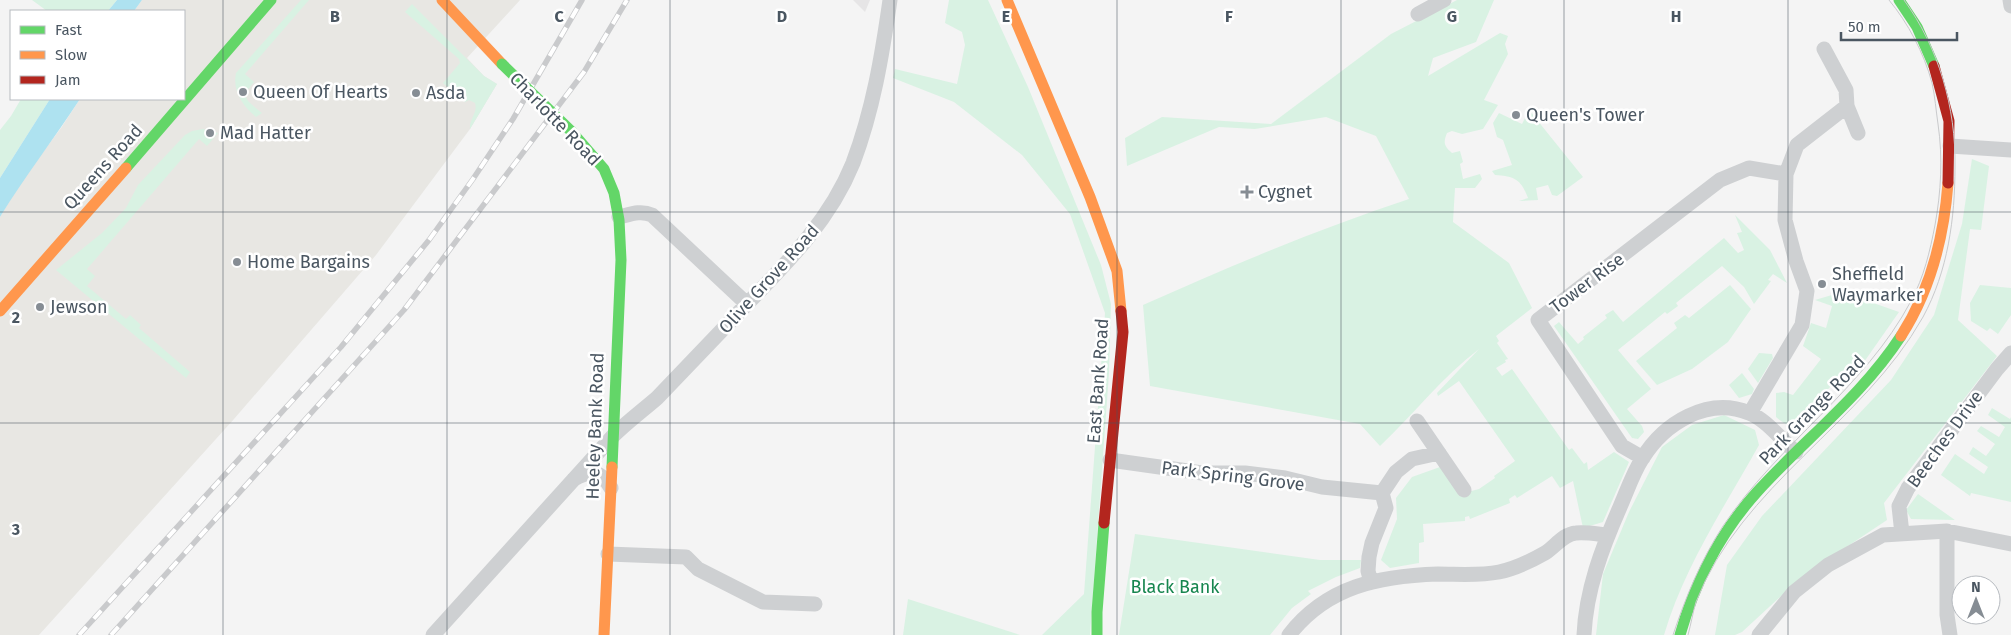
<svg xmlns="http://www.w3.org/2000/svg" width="2011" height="635" viewBox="0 0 2011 635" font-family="'Fira Sans',sans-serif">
<rect width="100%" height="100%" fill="#f4f4f4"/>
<path fill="#e8e7e3" d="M 142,0 L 520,0 L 467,58 L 484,76 L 497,84 L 470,129 L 376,255 L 234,419 L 39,635 L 0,635 L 0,217 L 22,180 L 61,128 L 80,99 L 184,99 L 184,11 L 134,11 Z"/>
<path fill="#e6e5e6" d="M 853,0 L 870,0 L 865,12 Z"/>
<path fill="#d9f2e3" d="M 32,0 L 117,0 L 108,11 L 47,11 Z
M 301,0 L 309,0 L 245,74 L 254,82 C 239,99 247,100 262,113 L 256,117 C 243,106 232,91 236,73 Z
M 949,0 L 988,0 L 1028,87 L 1101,265 L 1111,304 L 1109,373 L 1090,635 L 1042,635 L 1084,594 L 1105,313 L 1070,214 L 1022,155 L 954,102 L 893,78 L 895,69 L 957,84 L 965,45 L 962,32 L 945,23 Z
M 1457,0 L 1494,0 L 1476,42 L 1433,58 L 1428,76 L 1500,33 L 1508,36 L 1505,44 L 1508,54 L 1484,100 L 1498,105 L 1483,129 L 1462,134 L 1452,131 L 1447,133 C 1443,143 1444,146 1452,153 L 1460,151 L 1463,162 L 1460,164 L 1463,179 L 1480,174 L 1482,179 L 1475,188 L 1455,188 L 1453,222 L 1509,263 L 1532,308 L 1496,336 L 1499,341 L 1497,343 L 1508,359 L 1505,360 L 1506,362 L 1496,368 L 1502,376 L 1512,369 L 1569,450 L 1572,448 L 1584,464 L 1587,462 L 1588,470 L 1614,452 L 1629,462 L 1603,522 L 1583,528 L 1573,481 L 1560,488 L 1552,476 L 1517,498 L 1515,495 L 1509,499 L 1510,503 L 1470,519 L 1469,516 L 1465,517 L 1465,521 L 1423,524 L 1424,542 L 1419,543 L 1419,563 L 1390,568 L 1381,560 L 1397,519 L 1396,498 L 1412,477 L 1440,467 L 1460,494 L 1479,489 L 1495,478 L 1494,476 L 1515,461 L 1459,381 L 1438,396 L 1437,393 L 1479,349 C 1442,377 1414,414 1380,446 L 1360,424 L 1150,386 L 1143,305 C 1231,266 1318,229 1409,199 L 1376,136 L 1326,117 L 1255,129 L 1219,127 L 1127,166 L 1125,138 L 1162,117 L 1271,124 L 1391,34 Z
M 412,4 L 484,76 L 497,84 L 470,129 C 469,119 478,113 475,103 L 469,100 L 465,102 L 443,83 L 460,63 L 459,59 L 405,12 Z
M 21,99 L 50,99 L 0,178 L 0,130 L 11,116 Z
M 1529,110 L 1583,177 L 1557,196 L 1552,195 L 1548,185 L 1536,188 L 1538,200 L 1519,201 L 1528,198 C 1521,179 1514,176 1495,175 L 1492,171 L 1512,165 L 1503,140 L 1497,137 L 1493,123 L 1499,113 L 1522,124 Z
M 203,129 L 218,133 L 207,146 L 199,139 L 87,269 L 95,276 L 87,286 L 126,319 L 130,315 L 141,325 L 139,328 L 190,372 L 186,378 L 56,270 L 102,233 L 126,208 L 138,185 L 185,135 L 192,131 Z
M 1972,159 L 1989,166 L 1981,230 L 1970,229 L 1958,320 L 1997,356 L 1884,503 L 1887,520 L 1803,576 L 1742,632 L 1735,635 L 1715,635 L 1727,565 L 1762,516 L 1891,380 L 1934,315 L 1962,224 Z
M 1735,215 L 1770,250 L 1787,283 L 1773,274 L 1768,280 L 1771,281 L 1754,304 L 1744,287 L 1722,266 L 1676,303 L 1678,306 L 1667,314 L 1665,312 L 1618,350 L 1651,389 L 1627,409 L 1642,426 L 1644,432 L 1638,439 L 1632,438 L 1554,326 L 1559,322 L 1578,344 L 1584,339 L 1583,337 L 1607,318 L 1605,315 L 1613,310 L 1623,322 L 1724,238 L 1738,253 L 1744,250 L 1737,233 L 1742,232 Z
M 1730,285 L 1751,309 L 1728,342 L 1692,369 L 1657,385 L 1636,361 L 1677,328 L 1674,323 L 1685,315 L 1689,318 Z
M 1980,285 L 2011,288 L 2011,315 L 1998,334 L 1990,328 L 1987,331 L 1971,321 L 1970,303 Z
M 1842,292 L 1899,312 L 1864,362 L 1858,358 L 1806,412 L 1811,417 C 1797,425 1790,430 1776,417 L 1776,393 L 1784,392 L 1793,395 L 1821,359 L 1803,346 L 1811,323 L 1826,328 L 1832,306 L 1815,300 Z
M 1759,353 L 1772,354 L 1773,358 L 1758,383 L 1748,369 Z
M 1742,373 L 1754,389 L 1752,394 L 1739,398 L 1729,385 Z
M 1992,408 L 2010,419 L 2011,417 L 2011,502 L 1971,493 L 1970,496 L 1941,475 L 1955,454 L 1984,474 L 1988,467 L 1969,454 L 1973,447 L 1986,456 L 1995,444 L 1977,431 L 1981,426 L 1999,437 L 2005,427 L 1988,415 Z
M 1724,415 L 1755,430 L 1759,445 C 1725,506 1684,567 1664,635 L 1596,635 L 1603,574 L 1629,512 L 1662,447 L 1692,425 Z
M 1918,494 L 1955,520 L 1911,519 L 1906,510 Z
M 1135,534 L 1320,560 L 1361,560 L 1360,568 L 1336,577 L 1308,591 L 1311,594 L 1292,608 L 1270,635 L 1119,635 Z
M 908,599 L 1020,635 L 903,635 Z"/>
<path fill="#aee2f0" d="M 117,0 L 142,0 L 134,11 L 108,11 Z
M 50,99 L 80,99 C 54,139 25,176 0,217 L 0,178 Z"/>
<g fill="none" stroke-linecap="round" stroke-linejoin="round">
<path stroke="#ced0d2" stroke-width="15" d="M 2010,0 L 2011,6
M 1418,14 L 1444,0
M 1847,106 L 1858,133
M 1950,146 L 2011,150
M 619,217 C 631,214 641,210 652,215 L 747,304
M 1750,413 L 1802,325 L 1807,291 L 1796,261 L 1785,220 L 1786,174 L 1797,145 L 1847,106 L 1846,90 L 1824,49
M 1417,421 L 1464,490
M 613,436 C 627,422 642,411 657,398 C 687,367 716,336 746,305 C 788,262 830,220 853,163 C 873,110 882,56 890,0
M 1643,458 L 1622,446 L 1538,320 L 1720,180 L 1749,168 L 1786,174
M 1110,460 L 1202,473 L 1245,473 L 1285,478 L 1322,487 L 1382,493
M 574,479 C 591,470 601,470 611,488
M 1382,493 L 1396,472 L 1412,459 L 1439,453
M 1947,531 L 1947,615 L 1950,635
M 1902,534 L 1899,506 L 1908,488 L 1997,369 L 2011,353
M 608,554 L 686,557 L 698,569 L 763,602 L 815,604
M 1371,582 L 1368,571 L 1369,557 L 1372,543 L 1386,508 L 1382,493
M 433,635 L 613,436
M 1289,635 C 1327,586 1379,576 1438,574 C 1458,574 1479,576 1499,572 C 1514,569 1531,561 1545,553 C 1555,547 1563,534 1576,533 C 1586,532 1597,534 1607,535
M 1584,635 C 1586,590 1602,548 1620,507 C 1627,491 1633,473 1642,459 C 1664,423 1708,396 1749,413 C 1767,420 1781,440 1796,452
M 1759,635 L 1794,592 L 1828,565 L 1883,535 L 1947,531 L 2011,544"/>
<path stroke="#63d668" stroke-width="11" d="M 1899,0 L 1917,27 L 1934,66
M 572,132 L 604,169 L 614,193 L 619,220 L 621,260 L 612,467
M 126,168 L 271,0
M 1097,635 L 1097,612 L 1104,523
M 1680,635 C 1695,582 1720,533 1757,492 C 1804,440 1862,396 1901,336"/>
<path stroke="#ff974d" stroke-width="11" d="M 442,0 L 502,64
M 1007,0 L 1090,197 L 1117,271 L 1121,311
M 0,311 L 126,168
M 1901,336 C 1930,291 1944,236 1948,183
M 604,635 L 612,467"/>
<path stroke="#b3261e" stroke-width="11" d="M 1934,66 L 1949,121 L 1948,183
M 1104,523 L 1123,332 L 1121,311"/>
<path stroke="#c9cacc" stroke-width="1" d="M 1673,635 C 1686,596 1701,560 1723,526 C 1778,444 1865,388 1911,301 C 1924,277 1930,251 1935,225 C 1941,192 1943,158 1938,124 C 1936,111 1935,96 1932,83 C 1924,53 1908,23 1889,0
M 1688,635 C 1691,624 1693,612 1696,602 C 1741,485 1863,424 1923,317 C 1948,271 1955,218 1955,167 C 1956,108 1939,48 1904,0"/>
<defs>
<path id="rail" d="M 79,635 L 341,347 L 429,240 L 473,179 L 513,119 L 582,0
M 111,635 L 404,310 L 584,72 L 627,0"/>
</defs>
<use href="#rail" stroke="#c9cacc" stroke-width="5.5"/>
<use href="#rail" stroke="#fff" stroke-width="4" stroke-dasharray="11" stroke-linecap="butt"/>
<path stroke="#63d668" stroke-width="11" d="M 502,64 L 572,132"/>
</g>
<path fill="none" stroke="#4a5661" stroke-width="1" stroke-opacity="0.55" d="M 223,0 L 223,635M 447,0 L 447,635M 670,0 L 670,635M 894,0 L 894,635M 1117,0 L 1117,635M 1341,0 L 1341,635M 1564,0 L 1564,635M 1788,0 L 1788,635M 0,212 L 2011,212M 0,423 L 2011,423"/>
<g fill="#868d94" stroke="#fff" stroke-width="2">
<circle cx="243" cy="92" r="5"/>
<circle cx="416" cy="93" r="5"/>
<circle cx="1516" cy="115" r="5"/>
<circle cx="210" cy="133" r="5"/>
<path d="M1244.5 184.5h5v5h5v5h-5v5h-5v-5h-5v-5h5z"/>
<circle cx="237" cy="262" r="5"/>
<circle cx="1822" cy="284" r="5"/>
<circle cx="40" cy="307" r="5"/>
</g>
<g text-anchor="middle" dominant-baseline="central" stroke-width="5" stroke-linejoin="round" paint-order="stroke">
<g font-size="18" fill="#4a5661" stroke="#fff" text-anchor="start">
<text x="253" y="92">Queen Of Hearts</text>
<text x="426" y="93">Asda</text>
<text x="1526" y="115">Queen's Tower</text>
<text x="220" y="133">Mad Hatter</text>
<text x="1258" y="192">Cygnet</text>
<text x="247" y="262">Home Bargains</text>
<text x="1832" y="274">Sheffield<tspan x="1832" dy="21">Waymarker</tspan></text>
<text x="50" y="307">Jewson</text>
</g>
<g font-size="18" fill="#4a5661" stroke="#fff">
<text transform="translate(555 119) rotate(46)">Charlotte Road</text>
<text transform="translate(103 167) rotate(-48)">Queens Road</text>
<text transform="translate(769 279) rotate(-48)">Olive Grove Road</text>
<text transform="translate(1587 283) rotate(-37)">Tower Rise</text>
<text transform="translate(1098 381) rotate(-86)">East Bank Road</text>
<text transform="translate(1812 410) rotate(-46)">Park Grange Road</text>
<text transform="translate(595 426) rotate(-88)">Heeley Bank Road</text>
<text transform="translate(1945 439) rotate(-54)">Beeches Drive</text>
<text transform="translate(1233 476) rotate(7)">Park Spring Grove</text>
</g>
<g font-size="18" fill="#17864f" stroke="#fff">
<text x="1175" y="587">Black Bank</text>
</g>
</g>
<g font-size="16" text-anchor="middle" font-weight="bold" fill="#4a5661" stroke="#fff" stroke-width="5" stroke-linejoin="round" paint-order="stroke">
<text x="335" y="22">B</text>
<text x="559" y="22">C</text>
<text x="782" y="22">D</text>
<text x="1006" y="22">E</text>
<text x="1229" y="22">F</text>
<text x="1452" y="22">G</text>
<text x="1676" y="22">H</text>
<text x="16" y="323">2</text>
<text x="16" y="535">3</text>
</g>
<rect x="10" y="10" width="175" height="90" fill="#ffffff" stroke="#b7bbc0"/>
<rect x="20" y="26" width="25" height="8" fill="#63d668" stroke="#b7bbc0"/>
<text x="55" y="35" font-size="15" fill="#4a5661">Fast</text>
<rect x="20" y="51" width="25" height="8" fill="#ff974d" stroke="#b7bbc0"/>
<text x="55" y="60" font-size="15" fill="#4a5661">Slow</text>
<rect x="20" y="76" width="25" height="8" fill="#b3261e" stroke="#b7bbc0"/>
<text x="55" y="85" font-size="15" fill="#4a5661">Jam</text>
<g transform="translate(1976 600)"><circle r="24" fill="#ffffff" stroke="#b7bbc0"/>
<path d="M0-4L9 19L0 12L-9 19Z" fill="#868d94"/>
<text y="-8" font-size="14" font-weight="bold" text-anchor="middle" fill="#4a5661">N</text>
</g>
<path d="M1841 32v8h116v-8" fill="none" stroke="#4a5661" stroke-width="2.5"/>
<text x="1848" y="32" font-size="15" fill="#4a5661" stroke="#ffffff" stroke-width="4" paint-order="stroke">50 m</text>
</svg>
